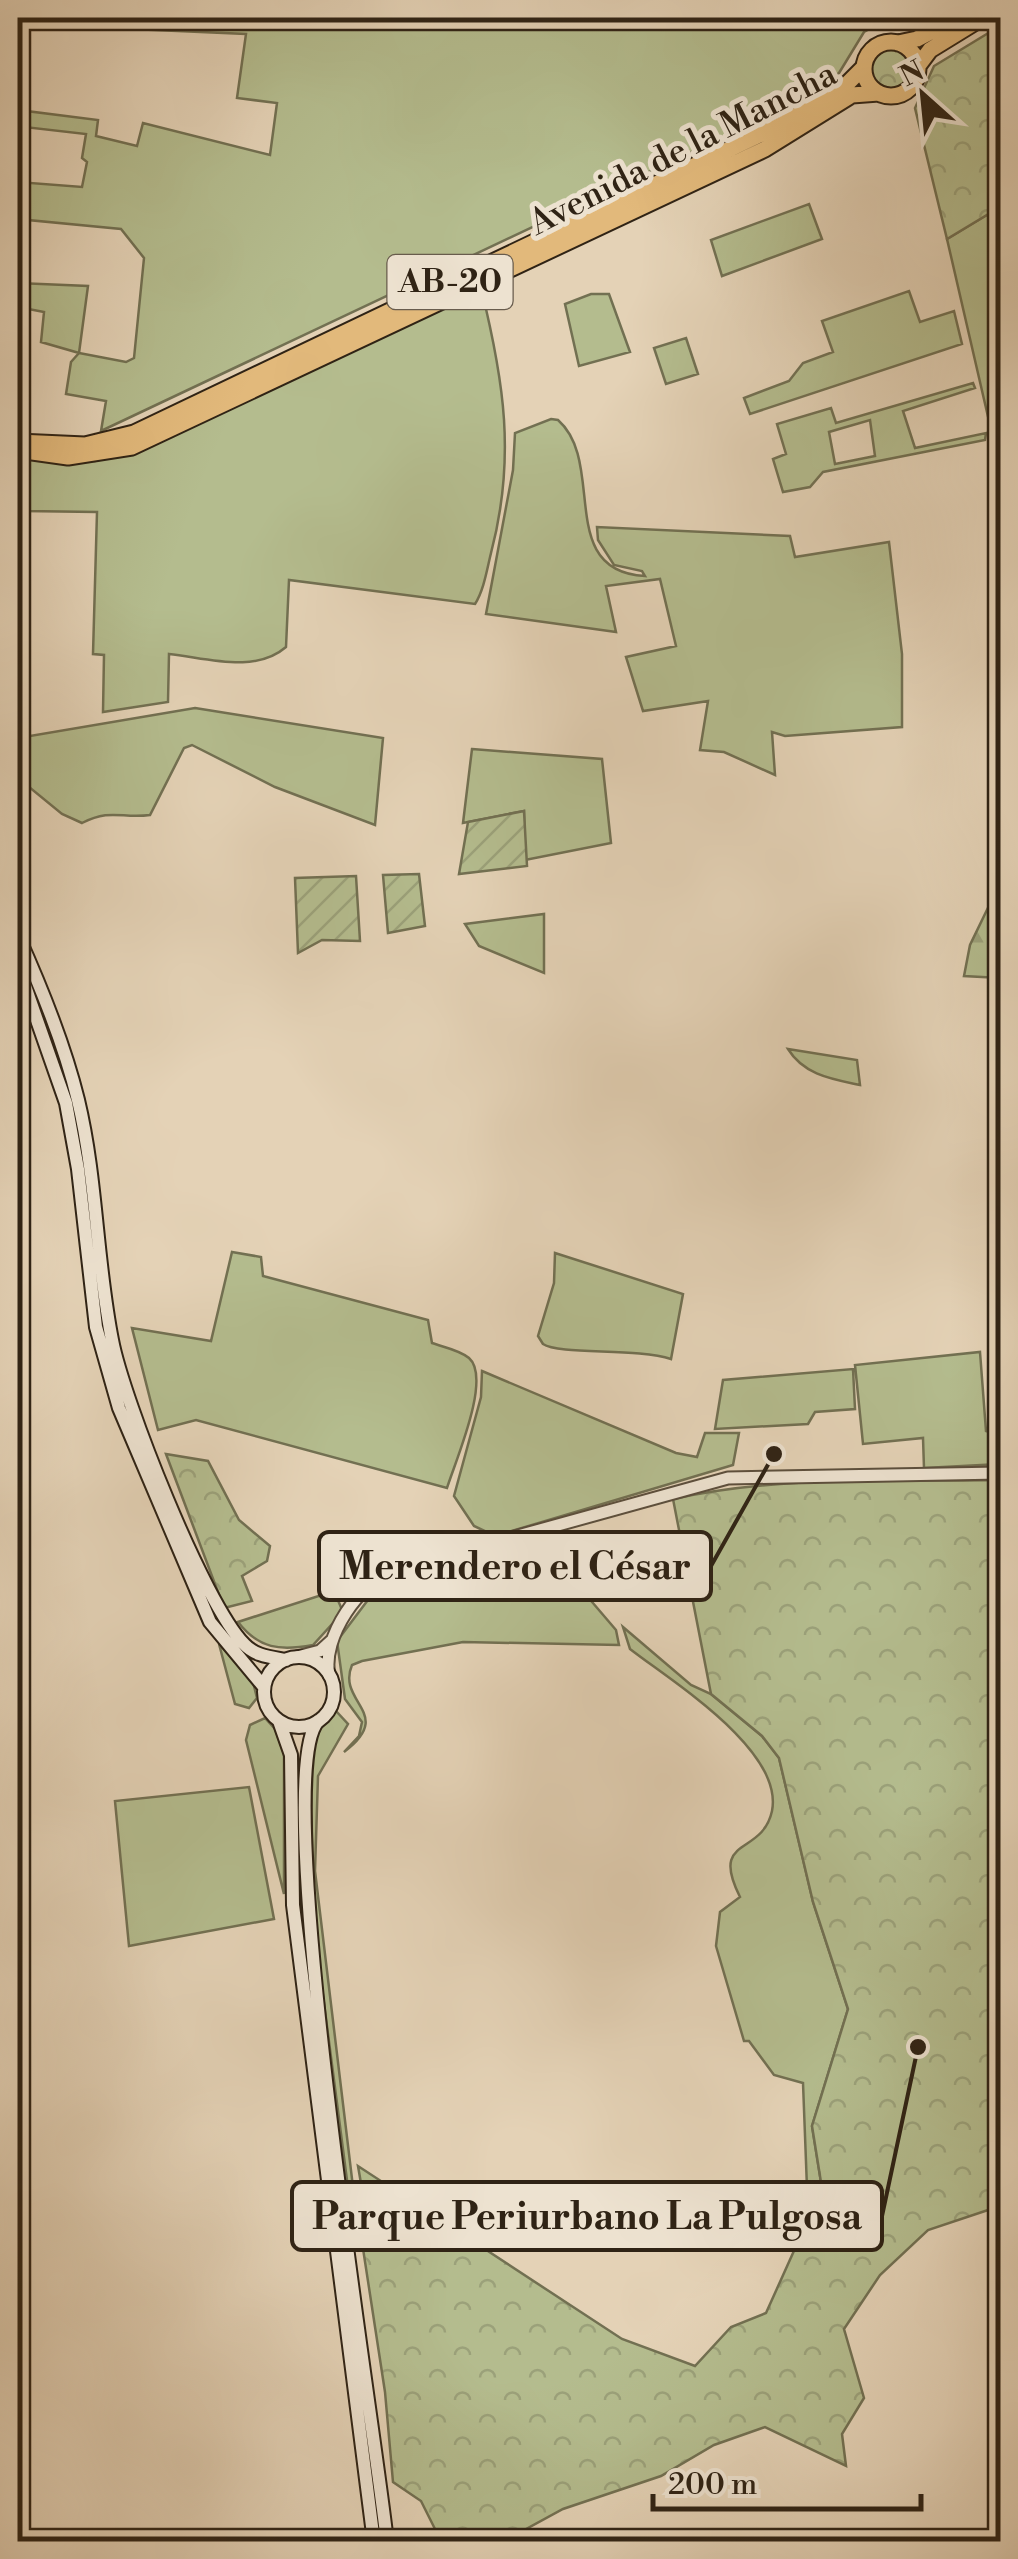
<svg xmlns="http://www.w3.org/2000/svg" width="1018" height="2559" viewBox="0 0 1018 2559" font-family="'Libre Bodoni',serif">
<defs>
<pattern id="forest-firs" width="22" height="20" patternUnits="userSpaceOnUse" patternTransform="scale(2.5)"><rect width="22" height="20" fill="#b4bc8e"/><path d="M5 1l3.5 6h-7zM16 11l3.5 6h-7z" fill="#9ba17a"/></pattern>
<pattern id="park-crowns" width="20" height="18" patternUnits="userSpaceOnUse" patternTransform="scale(2.5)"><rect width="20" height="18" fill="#b4bc8e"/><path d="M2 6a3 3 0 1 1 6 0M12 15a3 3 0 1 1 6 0" fill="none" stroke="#9ba17a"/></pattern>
<pattern id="garden-furrows" width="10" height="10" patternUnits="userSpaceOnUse" patternTransform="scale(2.5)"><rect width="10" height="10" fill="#b4bc8e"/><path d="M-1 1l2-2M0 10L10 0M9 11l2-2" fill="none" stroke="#9ba17a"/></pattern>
</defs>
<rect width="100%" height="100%" fill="#e4d2b6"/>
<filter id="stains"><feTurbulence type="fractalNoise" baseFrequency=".002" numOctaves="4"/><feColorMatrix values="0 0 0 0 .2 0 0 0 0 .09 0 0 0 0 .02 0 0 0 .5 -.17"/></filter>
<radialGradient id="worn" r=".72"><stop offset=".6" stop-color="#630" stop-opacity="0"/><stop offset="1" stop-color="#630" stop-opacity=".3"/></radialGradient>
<path fill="#b4bc8e" stroke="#727052" stroke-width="2.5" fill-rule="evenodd" d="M 18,18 L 890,18 L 864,32 L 839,73 L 795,103 L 101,431 L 106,401 L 66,394 L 71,362 L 79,353 L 41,342 L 44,312 L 18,307 L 18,283 L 88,286 L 79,353 L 126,362 L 134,358 L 144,258 L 121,229 L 18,219 L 18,182 L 82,187 L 87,162 L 82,158 L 86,134 L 24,127 L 26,111 L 98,120 L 96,136 L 137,146 L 143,123 L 270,155 L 277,103 L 237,98 L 246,34 L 18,24 Z
M 809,204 L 822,239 L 722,276 L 711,240 Z
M 1000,207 L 1000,433 L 989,421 L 947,239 Z
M 481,288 C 504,381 516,458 491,553 C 487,569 484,590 475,604 L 289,580 L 286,647 C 255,674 207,658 169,654 L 168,702 L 103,712 L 104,655 L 93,654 L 97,512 L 24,511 L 24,492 L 18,492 L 19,459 L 95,461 L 133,451 Z
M 909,291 L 920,322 L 954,311 L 962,344 L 750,414 L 744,398 L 789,381 L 803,363 L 833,352 L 822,321 Z
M 591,294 L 609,294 L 630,352 L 579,366 L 565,304 Z
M 686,338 L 698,374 L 666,384 L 654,348 Z
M 973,383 L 975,388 L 903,411 L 915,448 L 986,433 L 985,440 L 823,472 L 810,487 L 783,492 L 773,459 L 786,454 L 777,424 L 831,408 L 836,423 ZM 870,420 L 875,456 L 835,464 L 829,432 Z
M 551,419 L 558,420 C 607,463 555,571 645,576 L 642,571 L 614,565 L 598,540 L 597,527 L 790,536 L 795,557 L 889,542 L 902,654 L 902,727 L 785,736 L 772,732 L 775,775 L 724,752 L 700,750 L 708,701 L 643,711 L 626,657 L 676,646 L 660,579 L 606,586 L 616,632 L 486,614 L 513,470 L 515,433 Z
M 195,708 L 383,738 L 375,825 L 275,787 L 192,745 L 184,748 L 150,815 C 121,819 112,808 82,823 L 62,814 L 18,778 L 18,738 Z
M 472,749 L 602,759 L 611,843 L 525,860 L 524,811 L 463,823 Z
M 544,914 L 544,973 L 479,946 L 465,924 Z
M 788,1049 L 857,1060 L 860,1085 C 832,1079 804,1075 788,1049 Z
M 232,1252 L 261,1257 L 263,1276 L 428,1320 L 432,1343 C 443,1347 460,1350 469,1358 C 492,1378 455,1462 447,1488 L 196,1420 L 158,1430 L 132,1328 L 211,1341 Z
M 555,1253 L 683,1294 L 671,1359 C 637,1348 559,1355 543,1344 L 538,1336 L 554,1283 Z
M 980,1352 L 986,1431 L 1000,1435 L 1000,1464 L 924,1468 L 923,1438 L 863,1444 L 855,1365 Z
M 853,1369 L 855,1409 L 815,1412 L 808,1424 L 715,1429 L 723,1380 Z
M 482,1371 L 676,1453 L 697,1457 L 705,1433 L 739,1433 L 733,1465 L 495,1536 L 474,1526 L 454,1496 L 481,1397 Z
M 534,1534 L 616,1630 L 619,1645 L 463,1642 L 362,1661 L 352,1665 C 336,1703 396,1713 344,1752 L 359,1736 L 362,1722 L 345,1699 L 337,1641 L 377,1588 L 394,1576 Z
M 334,1591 L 343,1612 L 313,1645 C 280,1651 259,1649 238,1622 Z
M 623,1627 L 691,1685 L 711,1694 L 762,1736 L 779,1758 L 813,1902 L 848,2009 L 812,2126 L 824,2201 L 816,2203 L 812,2216 L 807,2188 L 803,2083 L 774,2075 L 749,2041 L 744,2041 L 716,1946 L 720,1912 L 740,1897 C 709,1835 762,1857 772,1811 C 784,1750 671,1681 630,1649 Z
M 219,1644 L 253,1682 L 257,1698 L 249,1708 L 235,1704 Z
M 336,1711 L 348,1724 L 318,1776 L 315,1871 L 353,2187 L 348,2188 L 314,1926 L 310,1768 L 316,1731 Z
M 265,1718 L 275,1729 L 284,1754 L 284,1894 L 246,1740 L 250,1725 Z
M 249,1787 L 274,1919 L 129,1946 L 115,1801 Z"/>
<path fill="url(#forest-firs)" stroke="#727052" stroke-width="2.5" d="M 1000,883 L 1000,978 L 964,976 L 970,945 Z"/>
<path fill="url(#park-crowns)" stroke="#727052" stroke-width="2.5" d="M 1000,26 L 1000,207 L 947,239 L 915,108 L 934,66 Z
M870 69a22 22 0 1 1 44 0a22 22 0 1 1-44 0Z
M 166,1454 L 208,1461 L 239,1520 L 270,1546 L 267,1561 L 242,1576 L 252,1601 L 224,1608 Z
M 1000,1480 L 1000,2206 L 928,2230 L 880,2275 L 844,2329 L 864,2398 L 842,2434 L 846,2466 L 765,2427 L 714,2445 L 661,2476 L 563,2509 L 504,2541 L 441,2541 L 421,2501 L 393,2482 L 385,2392 L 356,2203 L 363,2195 L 358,2166 L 622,2339 L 695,2366 L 731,2327 L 766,2313 L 816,2202 L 824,2201 L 812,2126 L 848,2009 L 813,1902 L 779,1758 L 762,1736 L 711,1694 L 673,1499 C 780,1475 891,1482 1000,1480 Z"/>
<path fill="url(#garden-furrows)" stroke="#727052" stroke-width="2.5" d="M 524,811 L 527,866 L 459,874 L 468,822 Z
M 419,874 L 425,926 L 388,933 L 383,875 Z
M 356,876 L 360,941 L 322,940 L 298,953 L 295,878 Z"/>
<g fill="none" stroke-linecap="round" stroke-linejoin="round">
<defs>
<path id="tertiary" d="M 297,1657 L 320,1651 L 331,1641
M 329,1675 C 321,1638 360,1581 395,1570 L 728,1478 L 1000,1473"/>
<path id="secondary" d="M 18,936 C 42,989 64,1043 78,1100 C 97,1179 96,1260 112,1340 C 123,1399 204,1604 244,1644 C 255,1656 270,1657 286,1660
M 18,966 L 66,1103 L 78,1169 L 96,1327 L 119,1408 L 210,1622 L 264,1687
M264 1692a35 35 0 1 1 70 0a35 35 0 1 1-70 0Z
M 279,1721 L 291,1755 L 293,1905 L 374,2542
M 318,1721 C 268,1778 375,2426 387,2542"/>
<path id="primary" d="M864 69a27 27 0 1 1 54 0a27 27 0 1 1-54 0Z
M 898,43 L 917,39 L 957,18
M 918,66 L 930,50 L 982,18
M 18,442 L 85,445 L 134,433 L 782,124 L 844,87 L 864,67
M 18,450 L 68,457 L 132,447 L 765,149 L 852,95 L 879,93"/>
</defs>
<use href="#tertiary" stroke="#5c4f3d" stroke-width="15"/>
<use href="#secondary" stroke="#2f2315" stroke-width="16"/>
<use href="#primary" stroke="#2f2315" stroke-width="19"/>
<use href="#tertiary" stroke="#ede2d0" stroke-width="11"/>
<use href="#secondary" stroke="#ede2d0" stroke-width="12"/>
<use href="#primary" stroke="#e2b97b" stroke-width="15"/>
</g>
<g text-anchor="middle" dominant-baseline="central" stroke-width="10" stroke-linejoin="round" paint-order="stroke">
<rect fill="#ede2d0" stroke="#685c4d" stroke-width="2.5" x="387.5" y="255" width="125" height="54" rx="8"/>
<g font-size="32" font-weight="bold" fill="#2f2315">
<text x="450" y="282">AB-20</text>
</g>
<g font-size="35" fill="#2f2315" stroke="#ede2d0">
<text transform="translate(683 149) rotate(-27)">Avenida de la Mancha</text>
</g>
</g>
<path fill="none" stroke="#2f2315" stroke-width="4" d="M774 1454L711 1566M918 2047L882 2216"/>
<g fill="#2f2315" stroke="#ede2d0" stroke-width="4">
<circle cx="774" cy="1454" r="10"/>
<circle cx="918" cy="2047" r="10"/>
</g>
<g fill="#ede2d0" stroke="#2f2315" stroke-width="4">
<rect x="319" y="1532" width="392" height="68" rx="10"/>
<rect x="292" y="2182" width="590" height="68" rx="10"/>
</g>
<g font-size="38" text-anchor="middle" font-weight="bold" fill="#2f2315">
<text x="515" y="1579">Merendero el César</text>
<text x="587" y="2229">Parque Periurbano La Pulgosa</text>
</g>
<rect width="1018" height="2559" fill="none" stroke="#e4d2b6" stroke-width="60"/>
<rect x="20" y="20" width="978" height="2519" fill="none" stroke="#2f2315" stroke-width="5"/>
<rect x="30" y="30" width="958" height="2499" fill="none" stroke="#2f2315" stroke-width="2.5"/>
<g transform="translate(923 95) rotate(333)" stroke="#ede2d0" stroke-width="8" paint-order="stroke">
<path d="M0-8L18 38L0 25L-18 38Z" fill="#2f2315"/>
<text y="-15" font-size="28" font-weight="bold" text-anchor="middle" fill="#2f2315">N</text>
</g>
<path d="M653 2494v15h268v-15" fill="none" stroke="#2f2315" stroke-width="5"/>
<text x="668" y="2494" font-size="30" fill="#2f2315" stroke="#ede2d0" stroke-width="8" paint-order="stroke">200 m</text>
<rect width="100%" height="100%" filter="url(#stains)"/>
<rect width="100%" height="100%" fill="url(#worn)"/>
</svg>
